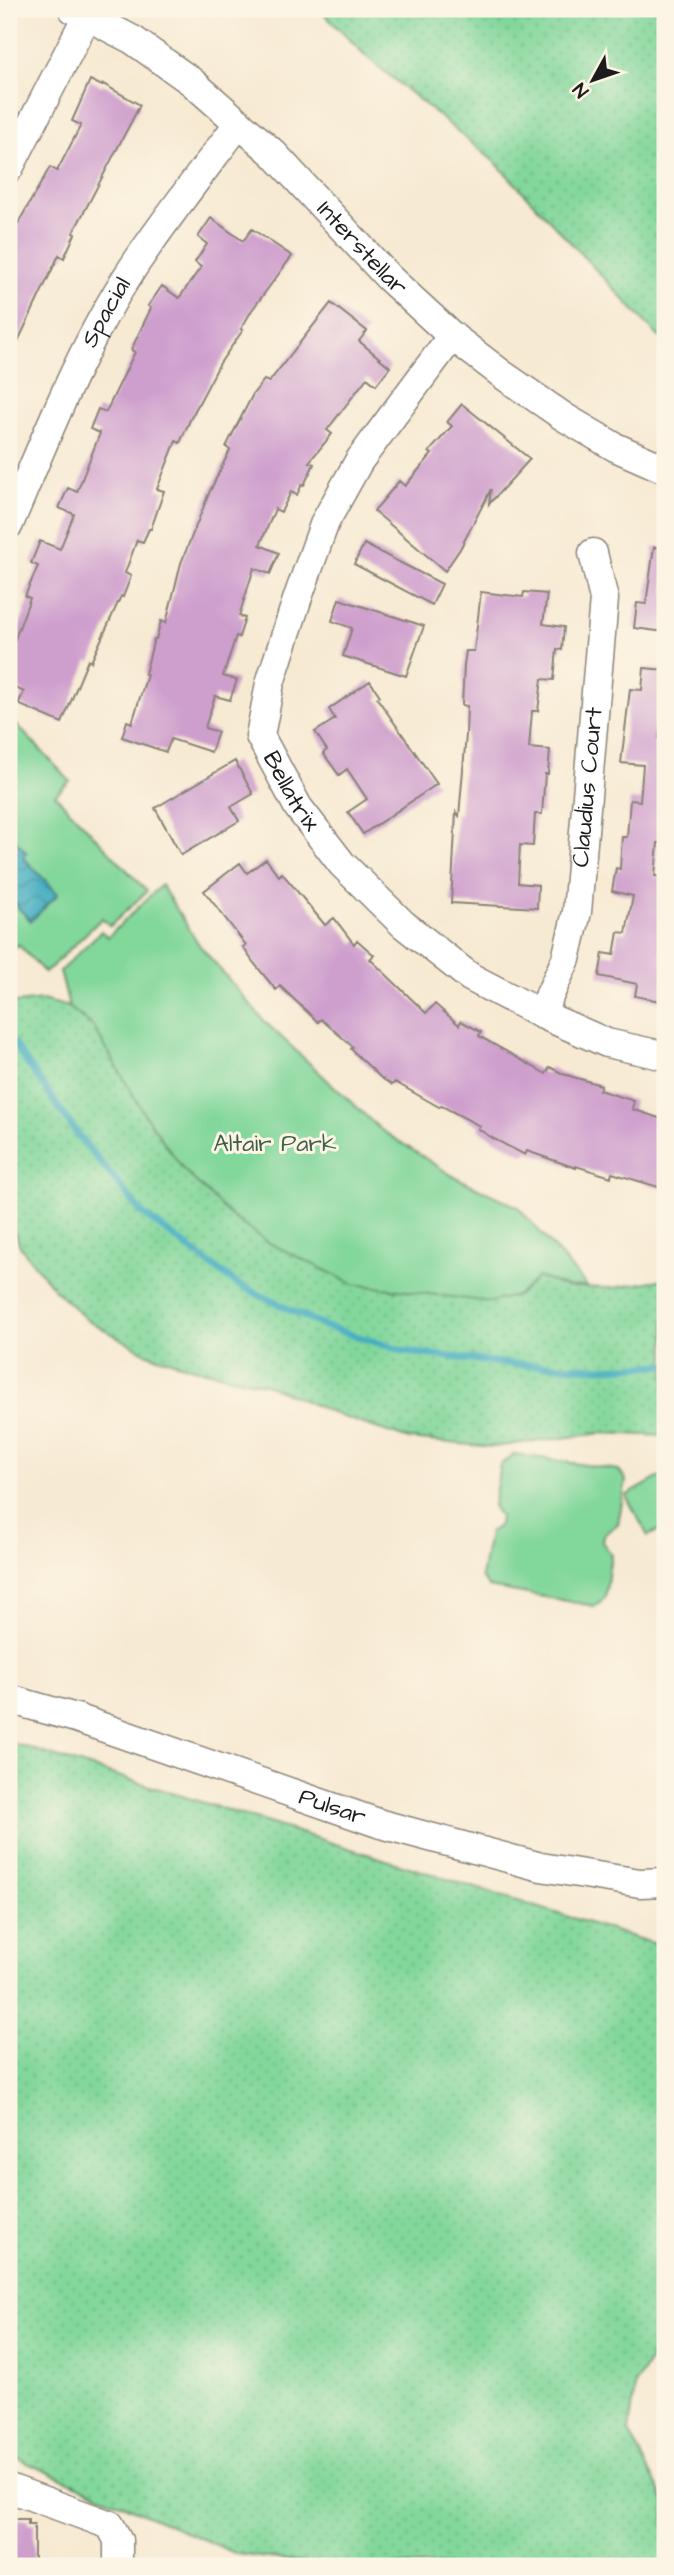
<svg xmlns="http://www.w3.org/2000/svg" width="674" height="2575" viewBox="0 0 674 2575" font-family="'Architects Daughter',sans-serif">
<defs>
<pattern id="grass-dots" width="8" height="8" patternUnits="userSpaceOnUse" patternTransform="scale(1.75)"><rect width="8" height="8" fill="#82d79b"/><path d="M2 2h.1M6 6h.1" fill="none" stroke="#70b885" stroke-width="1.8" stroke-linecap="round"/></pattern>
<pattern id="water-waves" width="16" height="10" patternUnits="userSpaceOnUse" patternTransform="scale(1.75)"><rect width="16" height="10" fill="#42adc1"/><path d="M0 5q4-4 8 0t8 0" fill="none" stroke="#368c9c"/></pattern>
</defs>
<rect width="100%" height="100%" fill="#fcf5e5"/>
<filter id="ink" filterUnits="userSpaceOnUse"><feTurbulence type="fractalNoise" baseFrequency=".0143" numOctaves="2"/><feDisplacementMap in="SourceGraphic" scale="14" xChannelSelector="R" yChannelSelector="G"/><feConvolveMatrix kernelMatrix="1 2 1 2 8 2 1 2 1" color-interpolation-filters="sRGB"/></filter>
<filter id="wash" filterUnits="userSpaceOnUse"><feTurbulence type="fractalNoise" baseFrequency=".00686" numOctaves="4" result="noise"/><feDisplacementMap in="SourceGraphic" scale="28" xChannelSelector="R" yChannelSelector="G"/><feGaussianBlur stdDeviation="1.57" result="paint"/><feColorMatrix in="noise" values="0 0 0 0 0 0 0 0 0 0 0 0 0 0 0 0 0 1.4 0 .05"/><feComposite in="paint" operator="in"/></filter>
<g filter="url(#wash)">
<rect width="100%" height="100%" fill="#f7ead3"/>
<path fill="url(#grass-dots)" stroke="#4f7a5c" stroke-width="2" d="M 319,9 L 665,9 L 665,339 L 658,336 L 496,163 L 367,57 Z
M 42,1000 L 69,1007 L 93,1026 L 145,1115 L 183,1169 L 231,1216 L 269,1243 L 518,1295 L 538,1277 L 568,1287 L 613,1288 L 665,1279 L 665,1436 L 601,1433 L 492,1447 L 409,1439 L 340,1416 L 268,1385 L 197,1369 L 148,1354 L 86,1319 L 54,1289 L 21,1248 L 9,1219 L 9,1004 Z
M 9,1742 L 665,1947 L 665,2334 L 635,2386 L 629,2432 L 665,2501 L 665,2564 L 658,2566 L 333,2566 L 237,2554 L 9,2455 Z"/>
<path fill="#82d79b" stroke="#4f7a5c" stroke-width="2" d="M 15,723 L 70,781 L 55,795 L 147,891 L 110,926 L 102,918 L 45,973 L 18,944 L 9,953 L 9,729 Z
M 161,885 L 200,946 L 265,1022 L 380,1129 L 453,1176 L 518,1207 L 587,1286 L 568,1287 L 538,1277 L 518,1295 L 490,1302 L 353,1284 L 269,1243 L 231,1216 L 183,1169 L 145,1115 L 93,1026 L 69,1007 L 60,971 L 101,931 L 108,937 Z
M 514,1454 L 618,1470 L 626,1480 L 618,1524 L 603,1535 L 602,1542 L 611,1554 L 605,1598 L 594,1606 L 489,1587 L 481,1577 L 489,1533 L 499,1525 L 500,1516 L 493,1506 L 500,1465 Z
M 665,1474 L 665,1527 L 648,1536 L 626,1496 Z"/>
<path fill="url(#water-waves)" stroke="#2f646e" stroke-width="2" d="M 9,833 L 27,853 L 23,857 L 58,894 L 31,921 L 9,898 Z"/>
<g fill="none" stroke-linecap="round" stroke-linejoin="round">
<path stroke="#42adc1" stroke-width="7" d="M 13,1043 L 78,1135 L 143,1214 L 237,1284 L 324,1326 L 407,1352 L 512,1364 L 601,1368 L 665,1365"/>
</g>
<g id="blocks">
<path fill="#ce9ecd" d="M 90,80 L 102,86 L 103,84 L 140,105 L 73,233 L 75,234 L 64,258 L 59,255 L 9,360 L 9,239 L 50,167 L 57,171 L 81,125 L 72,121 Z
M 211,218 L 243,241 L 252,229 L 292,256 L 252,310 L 241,329 L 243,330 L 220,363 L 190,420 L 180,443 L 176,441 L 157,489 L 164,491 L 151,529 L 149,529 L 143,542 L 137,540 L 125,573 L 131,576 L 123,597 L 121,596 L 91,662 L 88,660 L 62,723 L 18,704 L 24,692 L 9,685 L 9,655 L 30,598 L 25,596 L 38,566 L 31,563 L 40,541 L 60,549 L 74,514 L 59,508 L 68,488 L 77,492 L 100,433 L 90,429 L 98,409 L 106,412 L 135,352 L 131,350 L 151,308 L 148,306 L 162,286 L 179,298 L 201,267 L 195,262 L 207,244 L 198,237 Z
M 331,303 L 367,331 L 359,341 L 390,367 L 376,385 L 367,378 L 327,430 L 332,434 L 309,462 L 314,464 L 304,485 L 302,484 L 297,495 L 291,492 L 281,512 L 275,509 L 260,545 L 279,553 L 270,574 L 254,568 L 239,616 L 245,618 L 239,637 L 236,636 L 223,676 L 237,680 L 230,700 L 215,696 L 205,728 L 218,732 L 211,752 L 171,739 L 166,752 L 122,737 L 127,721 L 132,723 L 147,675 L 145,674 L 154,639 L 156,639 L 161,621 L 166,623 L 181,563 L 210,491 L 230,450 L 226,447 L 234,431 L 253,394 L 264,380 L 269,382 Z
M 462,404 L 530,459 L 489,504 L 491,489 L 460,549 L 445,571 L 374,511 L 399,481 L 405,486 L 432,454 L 429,452 L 452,426 L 447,422 Z
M 364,544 L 442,584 L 432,605 L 354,564 Z
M 654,547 L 665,548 L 665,632 L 634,628 L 637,603 L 646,604 Z
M 481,592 L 523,597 L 524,592 L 547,594 L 543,624 L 564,627 L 562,650 L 557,649 L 554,680 L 542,679 L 538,711 L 532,711 L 529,748 L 550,750 L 548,774 L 545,774 L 542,814 L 535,814 L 533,846 L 520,845 L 518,883 L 538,885 L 537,908 L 451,903 L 456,812 L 459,816 L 466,735 L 467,706 L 462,705 L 464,665 L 466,651 L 474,651 Z
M 339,599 L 424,626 L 406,676 L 343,656 L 352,628 L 332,621 Z
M 644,668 L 665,670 L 665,695 L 659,739 L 665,739 L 665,843 L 658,843 L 655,876 L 665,878 L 665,1002 L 635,996 L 637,984 L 599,976 L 603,953 L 614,955 L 618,932 L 626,933 L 633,896 L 612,891 L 616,868 L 620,869 L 622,837 L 627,837 L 630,800 L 640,801 L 643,765 L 621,763 L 630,689 L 642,690 Z
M 370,681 L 380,696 L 377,698 L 437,784 L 363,834 L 348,812 L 367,799 L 347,769 L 339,775 L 323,753 L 327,750 L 315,732 L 335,719 L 329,709 Z
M 235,761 L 253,794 L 231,807 L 239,821 L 181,855 L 155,808 Z
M 266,859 L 279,876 L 282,873 L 325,925 L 334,918 L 354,944 L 357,940 L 374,955 L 370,959 L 426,1013 L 435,1004 L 459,1025 L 461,1021 L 481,1032 L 479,1036 L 546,1074 L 550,1067 L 563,1074 L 601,1085 L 599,1090 L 634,1101 L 632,1109 L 665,1120 L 665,1189 L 612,1173 L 611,1177 L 576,1166 L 576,1168 L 527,1151 L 525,1155 L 494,1139 L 478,1129 L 480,1126 L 442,1106 L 439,1107 L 395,1082 L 392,1085 L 380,1077 L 351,1049 L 353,1047 L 321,1019 L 318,1022 L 280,986 L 276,990 L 253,962 L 243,947 L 246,945 L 204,891 L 240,863 L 247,873 Z
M 9,2519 L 28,2519 L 28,2524 L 34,2524 L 34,2566 L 9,2566 Z"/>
</g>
</g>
<g filter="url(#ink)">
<use href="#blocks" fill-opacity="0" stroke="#8a8378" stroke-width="2"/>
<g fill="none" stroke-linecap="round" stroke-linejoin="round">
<defs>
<g id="minor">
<path id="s1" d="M 73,9 L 133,40 L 192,82 L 274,154 L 389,278 L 452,336 L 503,375 L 564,417 L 615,447 L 665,469"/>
<path d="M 9,168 L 87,16"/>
<path id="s2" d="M 452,336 L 359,461 L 325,522 L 298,597 L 270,683 L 260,736 L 298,807 L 342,864 L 403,924 L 470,977 L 541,1014 L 607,1043 L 665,1056"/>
<path id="s3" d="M 9,524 C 46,438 80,348 132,269 C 165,219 203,171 239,123"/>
<path id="s4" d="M 541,1014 L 566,959 L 577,912 L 604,599 L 593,553"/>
<path id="s5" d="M 9,1699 L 76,1718 L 381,1824 L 541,1867 L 640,1883 L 665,1882"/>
<path d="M 9,2488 L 110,2525 L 118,2540 L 118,2566"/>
</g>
</defs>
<use href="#minor" stroke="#8a8378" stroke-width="31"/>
<use href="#minor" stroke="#fff" stroke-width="28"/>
</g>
</g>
<g text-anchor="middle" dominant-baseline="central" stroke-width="6" stroke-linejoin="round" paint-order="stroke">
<g font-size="24" fill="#1c1c1c" stroke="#fcf5e5">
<text stroke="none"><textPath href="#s1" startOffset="378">Interstellar</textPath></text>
<text stroke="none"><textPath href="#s3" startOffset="233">Spacial</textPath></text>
<text stroke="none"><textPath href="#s4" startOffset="234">Claudius Court</textPath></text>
<text stroke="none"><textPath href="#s2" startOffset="513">Bellatrix</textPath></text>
<text stroke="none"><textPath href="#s5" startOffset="341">Pulsar</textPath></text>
</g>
<g font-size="24" fill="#405d48" stroke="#fcf5e5">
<text x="275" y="1144">Altair Park</text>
</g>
</g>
<rect width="674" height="2575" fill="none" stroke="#fcf5e5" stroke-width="35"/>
<g transform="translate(593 80) rotate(230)" stroke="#fcf5e5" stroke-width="5" paint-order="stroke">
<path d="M0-5L12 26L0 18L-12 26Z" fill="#1c1c1c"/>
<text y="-10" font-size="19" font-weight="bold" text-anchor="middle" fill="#1c1c1c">N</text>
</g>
</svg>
